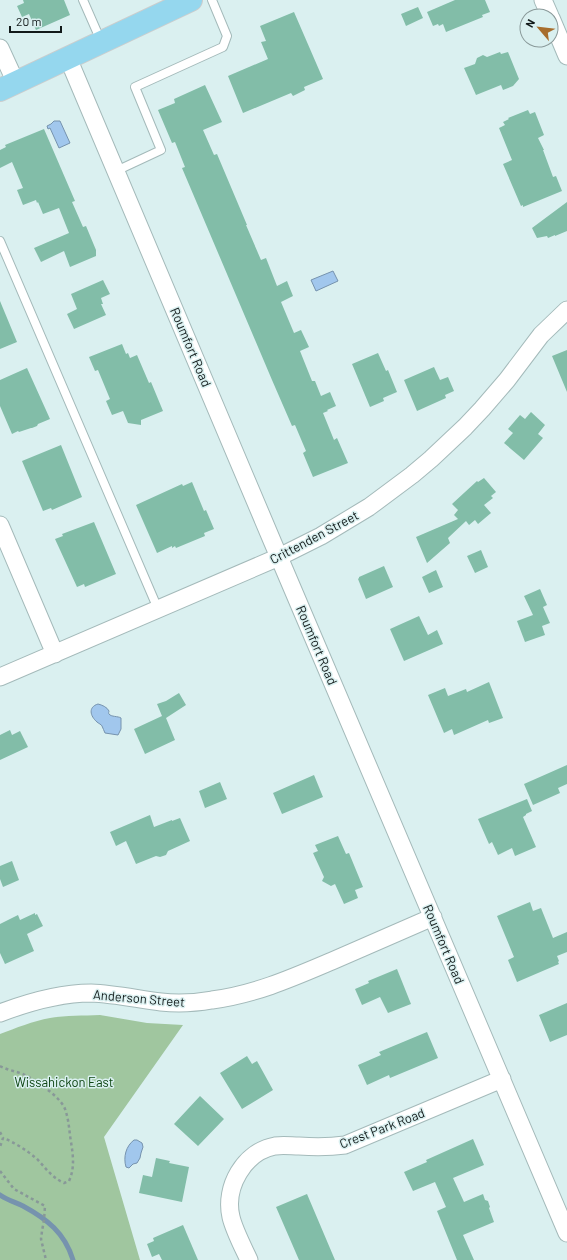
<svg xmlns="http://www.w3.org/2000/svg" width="567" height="1260" viewBox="0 0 567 1260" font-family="Barlow,sans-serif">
<rect width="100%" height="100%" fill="#daf0f0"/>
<path fill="#a0c69f" d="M 100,1015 L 147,1023 L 183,1025 L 104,1137 L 140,1260 L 0,1260 L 0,1034 C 16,1028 33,1021 50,1018 C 67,1015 83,1016 100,1015 Z"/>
<path fill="#a1c7ed" stroke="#7693ae" d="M 54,121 L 60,121 L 70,143 L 59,148 L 50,128 L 48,129 L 47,126 L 51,124 Z
M 333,271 L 338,281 L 316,291 L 311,280 Z
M 98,704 C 102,705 107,707 109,711 C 109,712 108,713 109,714 C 111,717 118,716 121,718 L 121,729 L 118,735 L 105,733 C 104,731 103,728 102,726 C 102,725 98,723 97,722 C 90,716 88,707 98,704 Z
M 134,1140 L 137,1140 L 142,1143 L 143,1147 L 141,1153 L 140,1158 L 137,1163 L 133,1164 L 129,1168 L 126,1167 C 123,1157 126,1146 134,1140 Z"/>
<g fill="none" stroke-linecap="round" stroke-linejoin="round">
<path stroke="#7693ae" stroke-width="5" d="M 0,1195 C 7,1200 15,1202 23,1206 C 47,1219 65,1233 73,1260"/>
</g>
<path fill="#82bda8" d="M 23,0 L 64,0 L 70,15 L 36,30 L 29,14 L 22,17 L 17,6 L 24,3 Z
M 455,0 L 485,0 L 490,12 L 482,15 L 483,17 L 446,32 L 443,24 L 439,26 L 438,24 L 433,26 L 427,12 Z
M 418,7 L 423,18 L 406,26 L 401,14 Z
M 294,12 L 323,79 L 304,87 L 305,90 L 293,96 L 291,93 L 243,113 L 228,76 L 268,59 L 261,42 L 266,41 L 260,26 Z
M 500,52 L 501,54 L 508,52 L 519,79 L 513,86 L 503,90 L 501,85 L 476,95 L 464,68 L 475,64 L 477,58 L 483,55 L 487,57 Z
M 205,85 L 222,122 L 203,130 L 214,155 L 217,154 L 247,225 L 246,225 L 261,260 L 266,258 L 277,286 L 287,281 L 293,296 L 281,302 L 294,333 L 301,330 L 309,347 L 300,351 L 312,381 L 315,381 L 321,396 L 330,392 L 336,406 L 327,410 L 328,411 L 323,413 L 334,440 L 337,438 L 348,463 L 313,477 L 303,453 L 306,451 L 295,425 L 292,426 L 272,380 L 182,168 L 185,167 L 175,142 L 172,143 L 158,110 L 175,103 L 174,99 Z
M 528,110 L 530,114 L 535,112 L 544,135 L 538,138 L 544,150 L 543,150 L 553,177 L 556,176 L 562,191 L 523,207 L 523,205 L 521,206 L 503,164 L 512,160 L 499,128 L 505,125 L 503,122 L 509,119 L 508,118 Z
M 44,129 L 75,201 L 72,202 L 83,227 L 86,226 L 96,250 L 96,256 L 70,267 L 64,251 L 41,262 L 34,248 L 69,233 L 59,208 L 43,214 L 38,202 L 37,203 L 36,200 L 23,205 L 17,190 L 23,188 L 12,162 L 0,168 L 0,150 L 6,147 L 5,145 Z
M 567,202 L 567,231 L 555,236 L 555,235 L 548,238 L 547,236 L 537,238 L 532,228 Z
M 103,280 L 110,294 L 101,298 L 103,304 L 101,304 L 106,315 L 74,329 L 67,314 L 77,309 L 71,294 Z
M 0,301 L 17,342 L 0,349 Z
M 122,344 L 126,354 L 128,353 L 130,358 L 137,355 L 149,383 L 151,382 L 163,411 L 141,420 L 141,425 L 128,423 L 123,411 L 112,415 L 106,401 L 110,399 L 98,370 L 95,371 L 89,357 Z
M 567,350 L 567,392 L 552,356 Z
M 378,353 L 386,371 L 388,370 L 397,392 L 383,398 L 384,401 L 370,407 L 352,364 Z
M 434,367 L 440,380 L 448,377 L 454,391 L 445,395 L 446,398 L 417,411 L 404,380 Z
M 27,368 L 50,419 L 38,424 L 37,426 L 32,428 L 31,428 L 19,432 L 18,431 L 12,434 L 0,406 L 0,380 Z
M 531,412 L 545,425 L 538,434 L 543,438 L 524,460 L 504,443 L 513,433 L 508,429 L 520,415 L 525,419 Z
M 61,445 L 82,497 L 52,510 L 51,508 L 43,511 L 22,461 Z
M 484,478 L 496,492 L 491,496 L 493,498 L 484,505 L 491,513 L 478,524 L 475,520 L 469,525 L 466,521 L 448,538 L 450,543 L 427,563 L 416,537 L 458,519 L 454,515 L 458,510 L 452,504 L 477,481 L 478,482 Z
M 192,482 L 204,511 L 206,510 L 214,529 L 204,533 L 205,536 L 176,548 L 175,546 L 172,548 L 172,546 L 157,553 L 136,505 L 182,484 L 183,486 Z
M 94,522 L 116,574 L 85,587 L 84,584 L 77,587 L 55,539 L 63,536 L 62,534 Z
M 481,550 L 488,567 L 475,573 L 467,556 Z
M 384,566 L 393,587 L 366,599 L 358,579 L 359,578 L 359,577 Z
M 436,570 L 443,587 L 429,593 L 422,577 Z
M 540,589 L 547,605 L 543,607 L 550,623 L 542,626 L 545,635 L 525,642 L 517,621 L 533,615 L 524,596 Z
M 419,616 L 428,635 L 437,630 L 443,644 L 404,661 L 390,629 Z
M 489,682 L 503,718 L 489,723 L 488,720 L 454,735 L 452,729 L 444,733 L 428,695 L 445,688 L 448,696 L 466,689 L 467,692 Z
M 179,693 L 186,705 L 166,718 L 175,740 L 145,754 L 134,729 L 162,716 L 157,704 L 166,701 Z
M 10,730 L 12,735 L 20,731 L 28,747 L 0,760 L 0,735 Z
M 567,765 L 567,784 L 558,788 L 560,793 L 533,805 L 524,784 Z
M 314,775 L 323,797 L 282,814 L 273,793 Z
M 220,782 L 227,799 L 205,808 L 199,791 Z
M 527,799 L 532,811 L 526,814 L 526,815 L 523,817 L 536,847 L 515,856 L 512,848 L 498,855 L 492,842 L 489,844 L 478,819 Z
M 150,815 L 154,827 L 172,820 L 172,821 L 180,818 L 190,841 L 168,851 L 166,855 L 160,857 L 156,856 L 136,864 L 126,841 L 116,846 L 110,832 Z
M 338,836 L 346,854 L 349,853 L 363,887 L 355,890 L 358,898 L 344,904 L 335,884 L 331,886 L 322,881 L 324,877 L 313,853 L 318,851 L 315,845 Z
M 12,861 L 19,880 L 3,887 L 0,879 L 0,866 Z
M 530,902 L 533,911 L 541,908 L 553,938 L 567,932 L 567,952 L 557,956 L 559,961 L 558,962 L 559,964 L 517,982 L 508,960 L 514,957 L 497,916 Z
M 35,913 L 35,915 L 37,914 L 43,926 L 27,934 L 34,951 L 5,964 L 0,953 L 0,924 L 18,915 L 20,920 Z
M 397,969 L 411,1004 L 388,1013 L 380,997 L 362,1005 L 355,989 L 369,983 L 368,981 Z
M 567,1003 L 567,1035 L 550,1042 L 539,1015 Z
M 427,1032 L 438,1058 L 390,1078 L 389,1075 L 367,1085 L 358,1065 L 381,1055 L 379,1052 Z
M 247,1056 L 252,1064 L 257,1061 L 273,1090 L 242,1109 L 220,1073 Z
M 200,1096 L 224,1119 L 198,1146 L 174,1124 Z
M 473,1139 L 484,1165 L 453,1178 L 464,1202 L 483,1194 L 485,1200 L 488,1201 L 490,1207 L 489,1208 L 494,1222 L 463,1235 L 474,1260 L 457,1260 L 437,1211 L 446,1207 L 435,1182 L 413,1191 L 404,1172 L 427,1162 L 426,1160 Z
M 156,1158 L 170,1161 L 169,1163 L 189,1167 L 182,1202 L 139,1193 L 143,1175 L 152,1177 Z
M 307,1194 L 335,1260 L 299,1260 L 276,1207 Z
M 183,1225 L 198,1260 L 162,1260 L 159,1254 L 152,1257 L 147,1244 L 154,1241 L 153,1238 Z"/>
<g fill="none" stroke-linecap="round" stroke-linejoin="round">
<defs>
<path id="service" d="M 83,0 L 101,41
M 116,171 L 161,150 L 135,87 L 223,47 L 227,36 L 212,0
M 0,241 L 158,609"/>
<path id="minor" d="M 543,0 L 550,16
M 551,18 L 567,56
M 0,48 L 16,83
M 68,58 L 273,543 L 567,1233
M 0,525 L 55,654
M 0,677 L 279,557 L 321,536 L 369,507 L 412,475 L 431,459 L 465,427 L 482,409 L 507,380 L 541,335 L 567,310
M 0,1013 C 29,1002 59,993 91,993 C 115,994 137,999 161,1002 C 178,1004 195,1003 212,1000 C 256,994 292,978 332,961 C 366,946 399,932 433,917
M 249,1260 C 243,1247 234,1230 231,1217 C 224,1187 244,1152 275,1146 C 283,1145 292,1146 299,1146 C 315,1147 330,1147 345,1145 L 502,1079"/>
<path id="primary" d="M 0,90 L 191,0"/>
</defs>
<use href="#service" stroke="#a4baba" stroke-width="10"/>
<use href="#minor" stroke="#a4baba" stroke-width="19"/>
<use href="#primary" stroke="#cbcdcd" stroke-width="24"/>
<path stroke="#889898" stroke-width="2.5" stroke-dasharray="3 3" stroke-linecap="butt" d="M 0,1066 C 7,1070 15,1071 23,1074 C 35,1080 60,1096 65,1109 C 69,1120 69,1130 71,1142 C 73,1155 75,1168 69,1181 L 64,1183 C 51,1177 45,1167 36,1158 C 26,1150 14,1142 3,1138
M 0,1132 L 3,1138 L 0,1147
M 0,1171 L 14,1189 L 45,1206 L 44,1220 L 42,1231 L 41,1239 L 46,1260"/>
<use href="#service" stroke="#fff" stroke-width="8"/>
<use href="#minor" stroke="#fff" stroke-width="17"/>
<use href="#primary" stroke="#95d7ee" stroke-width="22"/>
</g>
<g text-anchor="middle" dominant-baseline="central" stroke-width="3" stroke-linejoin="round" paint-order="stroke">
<g font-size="13" fill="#121a1a" stroke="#daf0f0">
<text transform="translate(191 347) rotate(67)">Roumfort Road</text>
<text transform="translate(314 537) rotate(-28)">Crittenden Street</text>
<text transform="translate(317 645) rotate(67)">Roumfort Road</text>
<text transform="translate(444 944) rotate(67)">Roumfort Road</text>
<text transform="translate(139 998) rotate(5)">Anderson Street</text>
<text transform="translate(382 1128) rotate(-21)">Crest Park Road</text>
</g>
<g font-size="13" fill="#0d4512" stroke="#daf0f0">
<text x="64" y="1082">Wissahickon East</text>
</g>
</g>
<g transform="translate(539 28) rotate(298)"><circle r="19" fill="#daf0f0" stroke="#8a9a9a"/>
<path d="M0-3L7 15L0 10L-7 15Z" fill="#a76d2c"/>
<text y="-6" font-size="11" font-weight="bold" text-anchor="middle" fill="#121a1a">N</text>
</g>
<path d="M10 26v6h51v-6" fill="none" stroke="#121a1a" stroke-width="2"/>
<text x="16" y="26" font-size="12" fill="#121a1a" stroke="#daf0f0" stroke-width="3" paint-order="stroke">20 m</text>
</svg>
